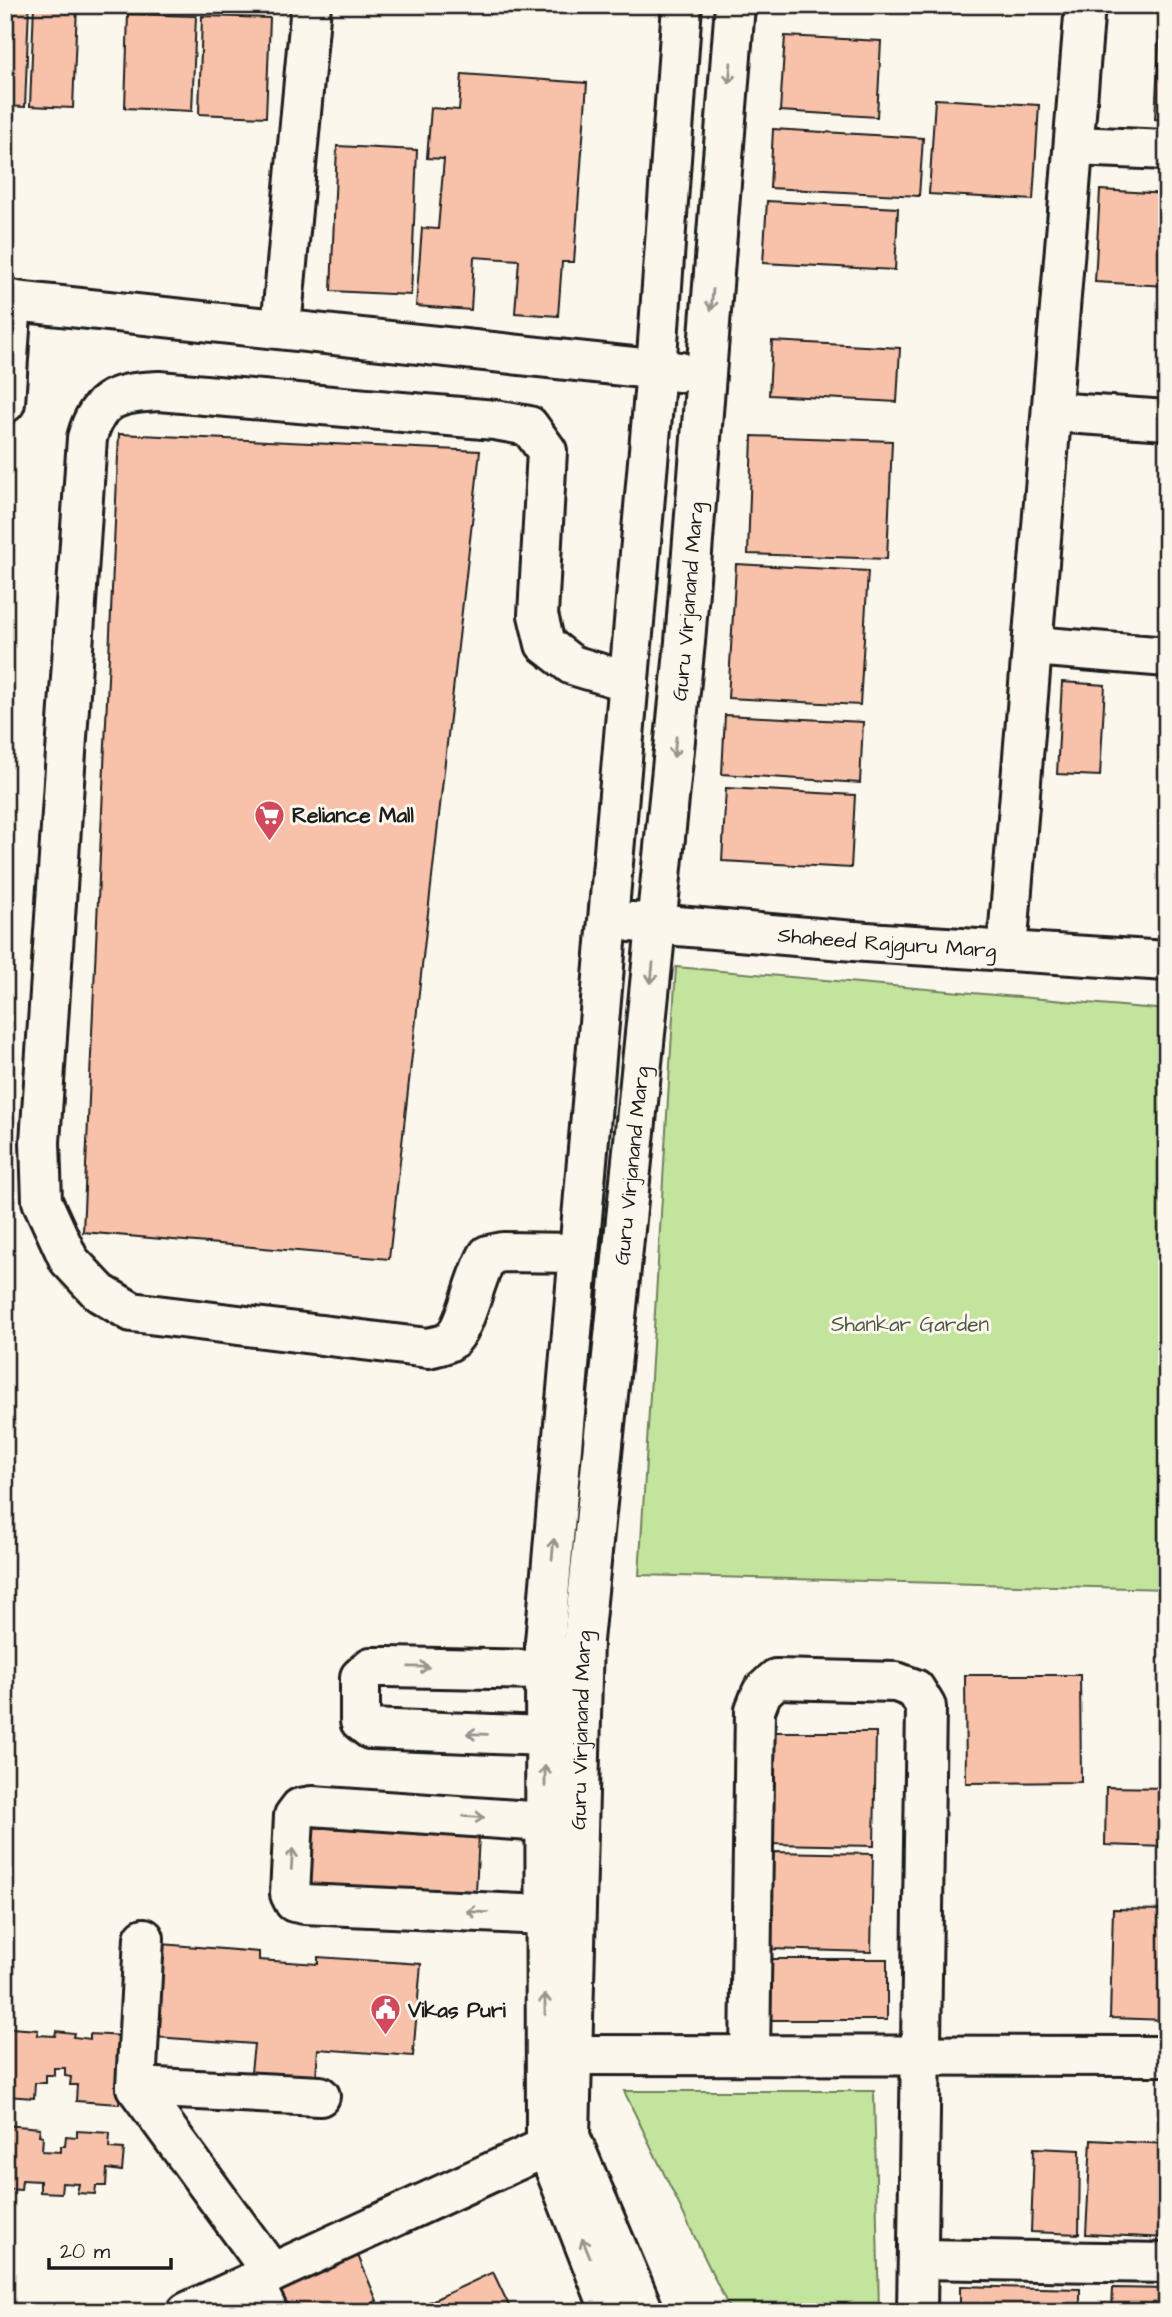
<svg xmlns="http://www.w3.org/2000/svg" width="1172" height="2317" viewBox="0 0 1172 2317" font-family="'Architects Daughter',sans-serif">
<rect width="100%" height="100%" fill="#fbf7ec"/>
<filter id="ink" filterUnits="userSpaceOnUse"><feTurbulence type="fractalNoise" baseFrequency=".0143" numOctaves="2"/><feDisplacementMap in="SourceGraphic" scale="14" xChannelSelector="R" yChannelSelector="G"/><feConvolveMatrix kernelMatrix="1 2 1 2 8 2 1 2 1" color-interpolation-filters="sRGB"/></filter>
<g filter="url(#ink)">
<path fill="#c3e49d" stroke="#70805c" stroke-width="2" d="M 676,967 L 1167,1010 L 1167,1589 L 639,1575 Z
M 624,2091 L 874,2091 L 879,2312 L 731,2312 Z"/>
<path fill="#f8c2aa" stroke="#1c1c1c" stroke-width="2" d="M 5,5 L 29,5 L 25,107 L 5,106 Z
M 34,5 L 77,5 L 73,108 L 30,106 Z
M 1161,5 L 1167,6 L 1167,120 L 1155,119 Z
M 128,14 L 196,16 L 192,111 L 125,108 Z
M 202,16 L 270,18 L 266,117 L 199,114 Z
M 785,36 L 881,41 L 877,117 L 780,111 Z
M 462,74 L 587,83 L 574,262 L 562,262 L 558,316 L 515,313 L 519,260 L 474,257 L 471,310 L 416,306 L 422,228 L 438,229 L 444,159 L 427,158 L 431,108 L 459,110 Z
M 935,99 L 1039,105 L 1033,200 L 929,194 Z
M 773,129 L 923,138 L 919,196 L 770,188 Z
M 337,146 L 417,150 L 411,295 L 331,291 Z
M 1100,190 L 1167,194 L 1167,286 L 1095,282 Z
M 767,201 L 898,208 L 895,270 L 763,263 Z
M 772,341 L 900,348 L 897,402 L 769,395 Z
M 119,434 L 480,451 L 389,1259 L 83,1232 Z
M 752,436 L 892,441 L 887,559 L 748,554 Z
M 736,564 L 868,571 L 860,705 L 728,698 Z
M 1062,682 L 1105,685 L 1100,776 L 1057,774 Z
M 725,715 L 863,722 L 860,783 L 722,774 Z
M 726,788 L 855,795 L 851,868 L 722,861 Z
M 965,1675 L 1080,1675 L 1081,1782 L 966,1783 Z
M 773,1732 L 876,1732 L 874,1846 L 771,1844 Z
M 1106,1787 L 1167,1788 L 1167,1847 L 1105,1845 Z
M 305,1827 L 479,1835 L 476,1892 L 302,1884 Z
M 772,1852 L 873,1854 L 871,1952 L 770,1949 Z
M 1113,1909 L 1167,1910 L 1167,2020 L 1110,2018 Z
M 161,1944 L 259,1952 L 259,1960 L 318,1964 L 318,1957 L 421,1964 L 413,2056 L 318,2049 L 316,2077 L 251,2072 L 254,2044 L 155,2037 Z
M 766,1959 L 887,1959 L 887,2020 L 766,2020 Z
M 10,2028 L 38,2030 L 37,2035 L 55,2036 L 56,2031 L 74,2033 L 73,2037 L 90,2039 L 90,2034 L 124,2036 L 119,2104 L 76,2101 L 77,2085 L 70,2085 L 71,2077 L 65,2076 L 65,2068 L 54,2068 L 54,2075 L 46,2075 L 46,2083 L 35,2083 L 34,2098 L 6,2096 L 7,2069 L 5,2069 L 5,2047 L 9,2047 Z
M 5,2125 L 40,2128 L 39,2135 L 43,2136 L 42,2151 L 61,2152 L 61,2146 L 65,2146 L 66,2136 L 77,2137 L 77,2131 L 110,2133 L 109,2148 L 124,2149 L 122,2171 L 107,2169 L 106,2186 L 96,2186 L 95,2194 L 77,2193 L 79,2184 L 62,2183 L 61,2193 L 40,2192 L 40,2181 L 22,2180 L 21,2190 L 5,2189 Z
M 1091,2140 L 1167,2144 L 1167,2238 L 1086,2234 Z
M 1034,2148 L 1080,2150 L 1079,2234 L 1031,2232 Z
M 354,2246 L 377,2301 L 350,2312 L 282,2312 L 269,2280 Z
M 493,2272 L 512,2312 L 408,2312 Z
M 960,2286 L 1080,2289 L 1080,2312 L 960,2312 Z
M 1113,2288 L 1167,2289 L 1167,2312 L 1112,2312 Z"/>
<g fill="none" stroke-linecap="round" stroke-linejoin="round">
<defs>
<g id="minor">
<path d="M 1074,146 L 1167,150"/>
<path d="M 5,300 L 680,372"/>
<path d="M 281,328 L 311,5"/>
<path d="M 5,403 L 12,300"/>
<path d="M 1052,412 L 1167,420"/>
<path d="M 1033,646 L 1167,657"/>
<path id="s1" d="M 631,922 L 866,942 L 1167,961"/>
<path d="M 1007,951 L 1085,5"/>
<path d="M 579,1253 L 503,1252 L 488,1255 C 475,1276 466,1329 450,1341 C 444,1345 435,1346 428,1348 L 132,1312 L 100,1293 L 69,1260 L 42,1201 L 40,1142 L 87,438 C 98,396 120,393 159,391 L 495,420 L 529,426 L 547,451 L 538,615 L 545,644 L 572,665 L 629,682"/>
<path d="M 545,1670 L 387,1667 L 371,1667 L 360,1677 L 360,1721 L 370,1729 L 545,1736"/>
<path d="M 545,1822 L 312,1806 L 300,1808 L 294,1816 L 290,1894 L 294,1902 L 304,1904 L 545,1915"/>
<path d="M 144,1938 L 136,2087 L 272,2273"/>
<path d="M 546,2055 L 1167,2056"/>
<path d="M 750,2055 L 755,1710 L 762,1692 L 776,1679 L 896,1682 L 915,1689 L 926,1707 L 917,2312"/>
<path d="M 136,2087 L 320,2096"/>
<path d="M 918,2259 L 1167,2263"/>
<path d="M 253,2281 L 268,2312"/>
<path d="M 187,2312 L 568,2137"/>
<path d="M 611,2312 L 546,2146 L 545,1642 L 656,370 L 682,5"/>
<path id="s2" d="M 644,2312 L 570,2136 L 583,1640 L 685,642 L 735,5"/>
</g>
</defs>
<use href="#minor" stroke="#1c1c1c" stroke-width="44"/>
<use href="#minor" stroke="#fbf7ec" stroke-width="38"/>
</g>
<defs><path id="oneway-shaft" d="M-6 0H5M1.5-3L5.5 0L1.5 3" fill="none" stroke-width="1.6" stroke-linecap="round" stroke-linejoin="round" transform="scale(1.75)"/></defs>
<g stroke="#97948e">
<use href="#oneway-shaft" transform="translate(730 73) rotate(95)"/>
<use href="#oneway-shaft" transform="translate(712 300) rotate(95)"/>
<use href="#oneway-shaft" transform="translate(675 747) rotate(96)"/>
<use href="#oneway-shaft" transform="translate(652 973) rotate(96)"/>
<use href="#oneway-shaft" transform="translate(553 1549) rotate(-85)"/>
<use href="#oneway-shaft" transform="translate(419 1667) rotate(1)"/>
<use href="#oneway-shaft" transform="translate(477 1734) rotate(-178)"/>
<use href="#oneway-shaft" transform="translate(545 1776) rotate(-90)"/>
<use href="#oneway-shaft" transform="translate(474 1817) rotate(4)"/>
<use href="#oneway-shaft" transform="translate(292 1859) rotate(-86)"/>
<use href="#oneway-shaft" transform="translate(477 1912) rotate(-177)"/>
<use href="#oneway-shaft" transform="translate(545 2004) rotate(-90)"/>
<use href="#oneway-shaft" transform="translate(586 2248) rotate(-112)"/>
</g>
</g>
<defs>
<symbol id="supermarket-pin" viewBox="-11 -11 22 30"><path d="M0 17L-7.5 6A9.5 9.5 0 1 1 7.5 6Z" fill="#d1495b" stroke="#fbf7ec"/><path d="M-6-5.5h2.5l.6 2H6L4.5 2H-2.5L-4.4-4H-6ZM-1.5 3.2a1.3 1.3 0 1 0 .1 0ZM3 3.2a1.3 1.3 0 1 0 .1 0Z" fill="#fff"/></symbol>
<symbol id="civic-pin" viewBox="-11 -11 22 30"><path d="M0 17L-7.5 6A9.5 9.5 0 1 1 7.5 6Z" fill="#d1495b" stroke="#fbf7ec"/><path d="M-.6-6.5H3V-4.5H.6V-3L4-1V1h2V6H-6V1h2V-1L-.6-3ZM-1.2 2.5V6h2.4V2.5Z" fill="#fff"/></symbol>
</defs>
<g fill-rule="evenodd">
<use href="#supermarket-pin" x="252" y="798" width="35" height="47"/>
<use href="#civic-pin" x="368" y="1992" width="35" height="47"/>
</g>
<g text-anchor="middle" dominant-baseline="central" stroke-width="6" stroke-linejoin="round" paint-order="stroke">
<g font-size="21" fill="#1c1c1c" stroke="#fbf7ec">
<text stroke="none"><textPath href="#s2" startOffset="1731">Guru Virjanand Marg</textPath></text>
<text stroke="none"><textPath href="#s1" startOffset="257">Shaheed Rajguru Marg</textPath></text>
<text stroke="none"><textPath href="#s2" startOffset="1164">Guru Virjanand Marg</textPath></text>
<text stroke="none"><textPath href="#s2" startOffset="597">Guru Virjanand Marg</textPath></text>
</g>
<g font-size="21" font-weight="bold" fill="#1c1c1c" stroke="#fbf7ec" text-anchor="start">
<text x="292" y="815">Reliance Mall</text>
<text x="408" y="2010">Vikas Puri</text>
</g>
<g font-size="21" fill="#4e5843" stroke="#fbf7ec">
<text x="910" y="1324">Shankar Garden</text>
</g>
</g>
<rect width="1172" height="2317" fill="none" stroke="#fbf7ec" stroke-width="28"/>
<rect x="14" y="14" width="1144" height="2289" fill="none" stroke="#1c1c1c" stroke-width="2.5" filter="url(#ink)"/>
<path d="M49 2258v10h122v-10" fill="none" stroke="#1c1c1c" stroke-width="3.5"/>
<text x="60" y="2258" font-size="21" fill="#1c1c1c" stroke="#fbf7ec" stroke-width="5" paint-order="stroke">20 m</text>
</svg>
